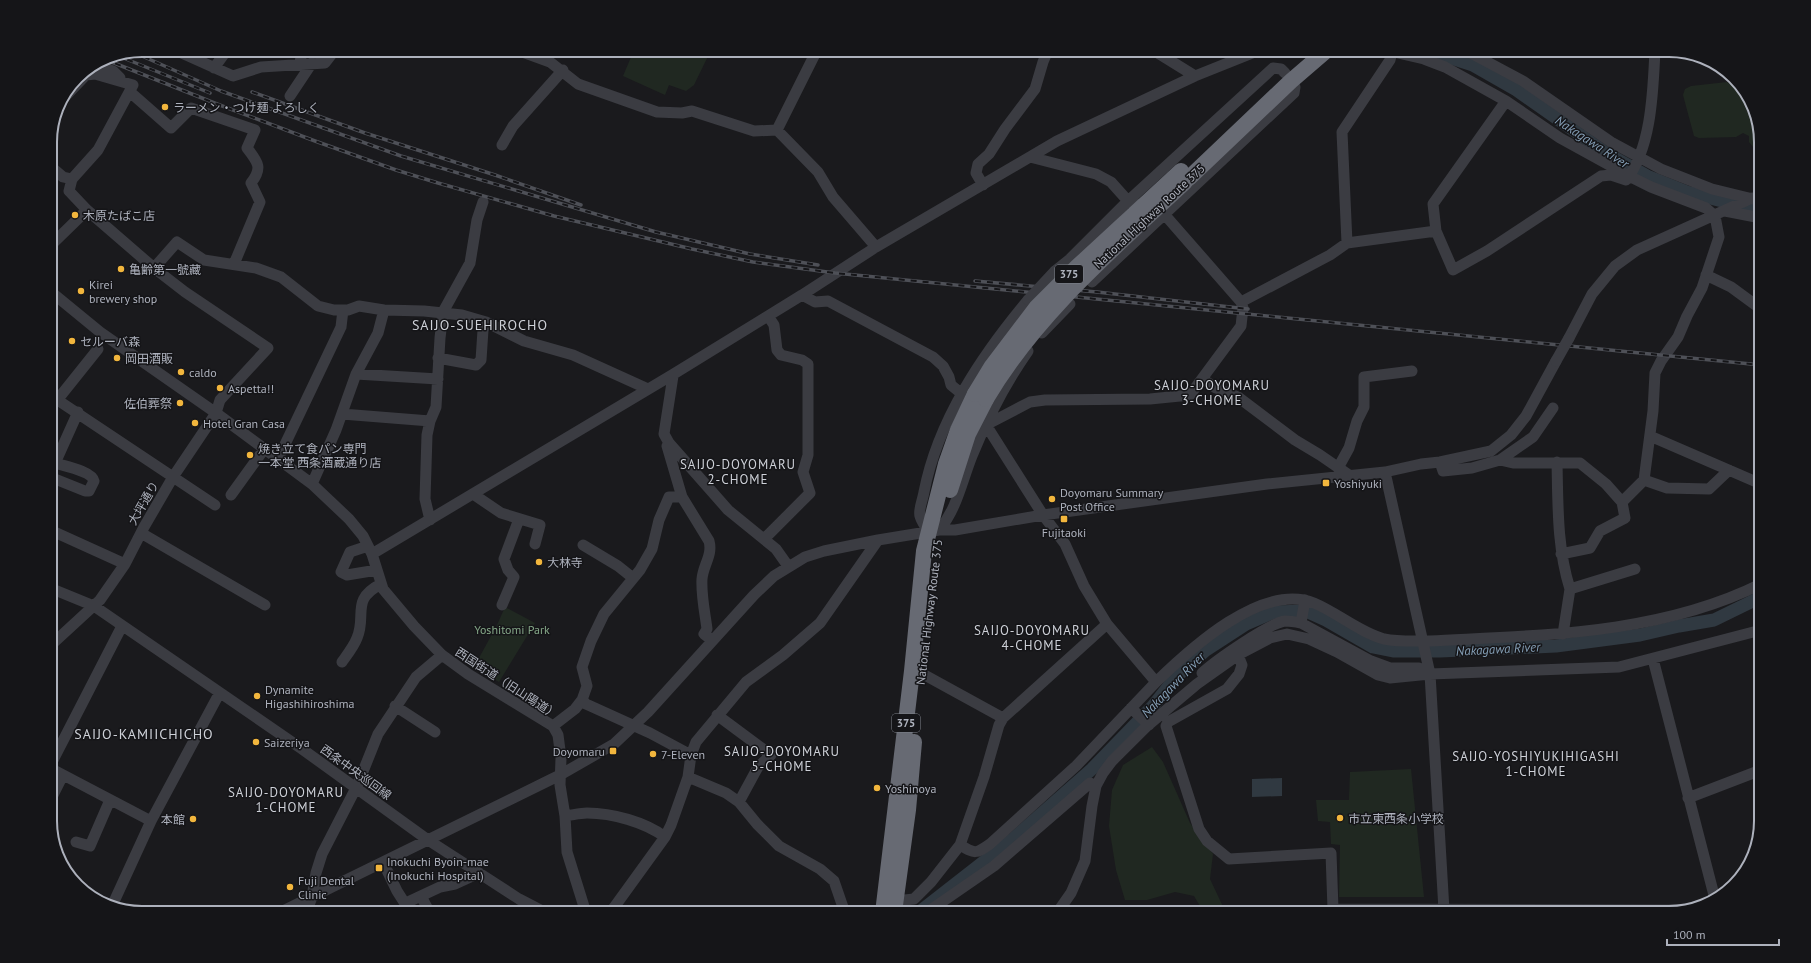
<svg xmlns="http://www.w3.org/2000/svg" width="1811" height="963" viewBox="0 0 1811 963" font-family="'PT Sans','Noto Sans JP',sans-serif">
<rect width="100%" height="100%" fill="#1a1a1d"/>
<path fill="#202821" d="M 634,50 L 711,50 L 694,85 L 686,91 L 669,85 L 665,95 L 623,76 Z
M 1727,82 L 1737,88 L 1757,134 L 1758,143 L 1753,147 L 1749,142 L 1749,136 L 1743,133 L 1736,137 L 1699,138 L 1694,136 L 1683,95 L 1685,89 L 1691,86 Z
M 505,607 L 535,623 L 499,682 L 474,667 L 497,625 Z
M 1152,747 L 1163,762 L 1190,823 L 1213,854 L 1210,879 L 1226,913 L 1204,913 L 1194,896 L 1175,892 L 1147,900 L 1125,900 L 1116,870 L 1109,826 L 1112,790 L 1123,765 Z
M 1411,769 L 1424,897 L 1339,897 L 1340,845 L 1331,844 L 1330,822 L 1318,821 L 1316,800 L 1349,800 L 1350,772 Z"/>
<path fill="#303941" d="M 1282,778 L 1282,796 L 1252,797 L 1252,779 Z"/>
<g fill="none" stroke-linecap="round" stroke-linejoin="round">
<path stroke="#303941" stroke-width="13" d="M 1434,50 L 1443,54 L 1445,56 L 1473,65 L 1515,89 L 1606,153 L 1647,176 L 1687,192 L 1761,211
M 918,913 L 1014,838 L 1092,769 L 1153,706 L 1176,677 L 1206,650 L 1246,624 L 1274,612 L 1306,611 L 1326,620 L 1373,647 L 1393,651 L 1440,651 L 1556,646 L 1640,635 L 1679,626 L 1714,620 L 1761,597"/>
<path stroke="#3b3c42" stroke-width="11" d="M 175,50 L 233,76 L 261,67 L 325,63 L 335,50
M 517,50 L 550,62 L 578,84 L 657,112 L 682,113 L 692,111 L 754,131 L 777,130 L 818,172 L 833,197 L 876,247
M 1153,50 L 1195,76
M 1385,50 L 1424,59 L 1445,67 L 1506,101 L 1560,138 L 1629,176 L 1651,187 L 1706,208 L 1715,216 L 1719,237 L 1702,288 L 1687,316 L 1678,337 L 1661,361 L 1655,373 L 1653,411 L 1644,480 L 1622,502 L 1606,484 L 1580,463 L 1513,463 L 1500,460 L 1472,468 L 1443,471 L 1440,462
M 1465,50 L 1523,81 L 1611,142 L 1661,169 L 1712,189 L 1761,201
M 300,63 L 302,50
M 96,64 L 113,71 L 120,78
M 214,68 L 227,50
M 130,92 L 171,128 L 191,108 L 255,130 L 247,148 C 258,162 263,168 251,183 L 260,202 L 234,264
M 290,96 L 312,63
M 777,130 L 817,50
M 502,145 L 513,126 L 563,70
M 50,166 L 63,177 L 72,179
M 983,185 L 976,173 L 978,164 L 989,154 L 1005,129 L 1035,89 L 1043,62 L 1048,50
M 1725,211 L 1761,218
M 1436,231 L 1433,204 L 1506,101
M 1347,243 L 1342,132 L 1390,60 L 1392,52
M 50,246 L 87,210
M 1070,259 L 1092,282 L 1294,93 L 1295,87 L 1291,81
M 154,268 L 177,242 L 204,260 L 256,268 L 281,277 L 318,306 L 334,310 L 348,310 L 359,306 L 384,310 L 424,311 L 462,315 L 486,322 L 524,341 L 573,355 L 648,389
M 1055,271 L 1070,259 L 1128,201 L 1273,68 L 1281,69 L 1285,73
M 1706,275 L 1731,287 L 1761,309
M 50,291 L 100,332 L 216,413 L 312,484 L 349,519 L 363,536 L 372,554 L 383,589 L 414,626 L 442,655 L 468,674 L 553,726 L 558,735 L 561,758 L 560,785 L 565,816 L 567,852 L 586,913
M 802,295 L 815,302 L 828,301 L 933,357 L 943,366 L 949,377 L 951,385 L 962,394
M 1241,302 L 1330,255 L 1347,243 L 1436,231 L 1453,270 L 1487,251 L 1601,176 L 1611,175 L 1626,180 C 1652,148 1653,89 1655,50
M 1042,333 L 1070,304
M 1569,338 L 1592,294 L 1615,266 L 1637,250 L 1752,198
M 438,358 L 476,365 L 481,360 L 483,330 L 486,322
M 356,374 L 438,379
M 672,375 L 673,376 L 664,434 L 669,443 L 728,510 L 776,549 L 788,566
M 1202,379 L 1216,388 L 1238,397 L 1295,440 L 1320,455 L 1349,475
M 50,395 L 215,505
M 58,399 L 98,349
M 342,414 L 430,421
M 986,425 L 1030,402 L 1045,400 L 1150,399 L 1190,395 L 1241,326 L 1243,308 L 1241,302 L 1165,215 L 1128,201 L 1111,182 L 1096,174 L 1030,157
M 1650,436 L 1761,484
M 669,443 L 667,446 L 682,497 L 709,541 C 713,555 703,565 702,579 C 701,595 705,613 707,629 L 704,634 L 712,640
M 278,459 L 341,327 L 343,310
M 1500,460 L 1533,437 L 1553,408
M 1557,462 C 1558,505 1557,548 1570,589
M 1338,468 L 1349,448 L 1357,421 L 1364,407 L 1364,377 L 1412,371
M 52,470 L 78,412
M 1385,472 L 1430,674 L 1444,910
M 50,477 L 85,491 L 89,491 L 94,481 C 92,471 64,466 55,463
M 1644,480 L 1667,488 L 1709,489 L 1729,470
M 312,484 L 336,430 L 356,374 L 378,333 L 384,310
M 473,494 L 501,513 L 540,525 L 535,544
M 231,495 L 265,448
M 430,520 L 425,499 L 427,435 L 430,421 L 436,407 L 440,338 L 443,312 L 470,263 L 477,220 L 483,202
M 50,530 L 125,564
M 939,530 C 957,509 962,481 972,456 C 987,419 1005,384 1028,351
M 928,532 C 926,527 921,521 920,516 C 918,510 923,499 924,492 C 938,420 982,355 1028,300
M 141,533 L 265,605
M 764,539 L 810,493 L 803,472 L 808,455 L 808,364 L 802,360 L 781,355 L 777,350 L 774,325 L 768,316
M 583,545 L 618,566 L 633,578
M 368,546 L 350,552 L 341,572 L 347,575 L 377,570
M 372,554 L 672,375 L 802,295 L 876,247 L 1057,141 L 1195,76 L 1260,50
M 1561,554 L 1590,548 L 1600,531 L 1625,518 L 1622,502
M 50,588 L 94,606 L 302,749 L 428,840 L 519,899 L 546,913
M 502,605 L 514,577 L 508,570 L 504,559 L 519,519
M 1301,623 L 1371,661 L 1390,668 L 1419,668 L 1429,674
M 1563,634 L 1570,589 L 1635,569
M 50,646 L 100,600 L 125,564 L 144,527 L 173,477 L 216,413 L 220,400 L 268,348 L 185,292 L 154,268 L 87,210 L 69,191 L 72,179 L 98,150 L 133,85 L 95,74 L 86,75 L 62,100
M 1238,655 L 1242,665 L 1239,674 L 1227,689 L 1168,722 L 1166,726 L 1199,829 L 1207,841 L 1229,859 L 1331,853 L 1333,909 L 1678,910
M 1653,659 L 1715,899
M 342,662 C 347,655 354,646 357,638 C 367,615 350,600 381,584
M 921,673 L 1003,718 L 1107,624 L 1084,586 L 1065,544 L 1043,515 L 986,425
M 1202,673 C 1215,661 1269,623 1285,621 C 1290,621 1296,622 1301,623 L 1305,600
M 1156,682 C 1190,649 1262,582 1314,603 C 1338,613 1359,632 1384,639 C 1399,642 1414,641 1430,641 C 1541,635 1658,635 1761,584
M 582,700 L 586,704 L 650,733 L 691,755
M 395,706 L 435,732
M 1131,708 L 1149,725
M 717,715 L 771,755 L 758,767 L 739,802
M 553,726 L 575,709 L 582,700 L 587,686 L 582,667 L 591,641 L 604,614 L 640,570 L 652,549 L 659,520 L 669,497 L 682,497
M 50,766 L 122,626
M 50,768 L 151,821
M 1688,798 L 1761,770
M 50,801 L 63,775
M 565,816 C 573,815 580,813 587,813 C 612,813 645,822 665,837
M 76,842 L 90,846 L 110,800
M 960,845 C 975,854 976,854 990,844 L 1076,766 L 1156,682 L 1107,624
M 383,862 L 397,891 L 404,902 L 408,902 L 440,887 L 455,884 L 479,873
M 421,896 L 430,913
M 895,901 L 914,899 L 931,882 L 960,845 L 984,777 L 999,725 L 1003,718
M 101,903 L 103,904
M 112,906 L 151,821 L 219,694
M 279,913 L 560,775 L 614,744 L 648,712 L 754,595 L 774,576 L 805,557 L 824,551 L 878,540 L 939,530 L 955,530 L 1043,515 L 1267,484 L 1385,472 L 1421,464 L 1440,462 L 1491,451 L 1511,435 L 1526,416 L 1556,361
M 306,913 L 312,897 L 316,873 L 322,854 L 358,784 L 378,734 L 416,677 L 442,655
M 610,913 L 665,837 L 671,825 L 688,777
M 845,913 L 834,881 L 820,869 L 779,846 L 757,824 L 739,802 L 726,793 L 688,777 L 691,755 L 696,742 L 746,682 L 783,655 L 820,623 L 878,540
M 926,913 L 994,866 L 1090,783 L 1096,786
M 1057,913 L 1071,893 L 1085,861 L 1092,806 L 1096,786 L 1103,773 L 1112,761 L 1146,727 L 1197,684 L 1238,655 L 1270,638 L 1287,634 L 1309,639 L 1337,652 L 1378,675 L 1390,678 L 1430,674 L 1619,667 L 1761,630"/>
<path stroke="#676a73" stroke-width="16" d="M 1189,178 L 1291,81 L 1327,50
M 950,490 L 968,434 L 986,399
M 895,905 L 908,810 L 914,742
M 883,913 L 912,671 L 924,551 L 946,464 L 958,430 L 975,394"/>
<defs>
<path id="rail" d="M 133,52 L 221,91 L 401,156 L 656,232 L 750,254 L 818,265
M 116,55 L 210,93
M 104,59 L 217,104 L 315,141 L 396,170 L 438,183 L 554,216 L 692,249 L 753,262 L 835,273 L 1761,365
M 252,92 L 365,133 L 495,175 L 581,205
M 975,281 L 1097,292 L 1248,309"/>
</defs>
<use href="#rail" stroke="#4e5057" stroke-width="3.5"/>
<use href="#rail" stroke="#151518" stroke-width="2" stroke-dasharray="6" stroke-linecap="butt"/>
<path stroke="#3b3c42" stroke-width="11" d="M 1028,300 L 1055,271
M 1556,361 L 1569,338"/>
<path stroke="#676a73" stroke-width="16" d="M 975,394 L 992,366 L 1036,308 L 1077,267 L 1181,171
M 986,399 C 1036,314 1113,249 1185,182"/>
</g>
<g fill="#f2b63d" stroke="#151518" stroke-width="1.5">
<circle cx="165" cy="107" r="4"/>
<circle cx="75" cy="215" r="4"/>
<circle cx="121" cy="269" r="4"/>
<circle cx="81" cy="291" r="4"/>
<circle cx="72" cy="341" r="4"/>
<circle cx="117" cy="358" r="4"/>
<circle cx="181" cy="372" r="4"/>
<circle cx="220" cy="388" r="4"/>
<circle cx="180" cy="403" r="4"/>
<circle cx="195" cy="423" r="4"/>
<circle cx="250" cy="455" r="4"/>
<rect x="1322" y="479" width="8" height="8" rx="2"/>
<circle cx="1052" cy="499" r="4"/>
<rect x="1060" y="515" width="8" height="8" rx="2"/>
<circle cx="539" cy="562" r="4"/>
<circle cx="257" cy="696" r="4"/>
<circle cx="256" cy="742" r="4"/>
<rect x="609" y="747" width="8" height="8" rx="2"/>
<circle cx="653" cy="754" r="4"/>
<circle cx="877" cy="788" r="4"/>
<circle cx="1340" cy="818" r="4"/>
<circle cx="193" cy="819" r="4"/>
<rect x="375" y="864" width="8" height="8" rx="2"/>
<circle cx="290" cy="887" r="4"/>
</g>
<g text-anchor="middle" dominant-baseline="central" stroke-width="3" stroke-linejoin="round" paint-order="stroke">
<g fill="#151518" stroke="#7f828b" stroke-width="1">
<rect x="1055" y="265" width="28" height="18" rx="3"/>
<rect x="892" y="714" width="28" height="18" rx="3"/>
</g>
<g font-size="11" font-weight="bold" fill="#adb1bc">
<text x="1069" y="274">375</text>
<text x="906" y="723">375</text>
</g>
<g font-size="12" fill="#adb1bc" stroke="#151518" text-anchor="start">
<text x="173" y="107">ラーメン・つけ麺 よろしく</text>
<text x="83" y="215">木原たばこ店</text>
<text x="129" y="269">亀齢第一號藏</text>
<text x="89" y="284">Kirei<tspan x="89" dy="14">brewery shop</tspan></text>
<text x="80" y="341">セルーバ森</text>
<text x="125" y="358">岡田酒販</text>
<text x="189" y="372">caldo</text>
<text x="228" y="388">Aspetta!!</text>
<text x="172" y="403" text-anchor="end">佐伯葬祭</text>
<text x="203" y="423">Hotel Gran Casa</text>
<text x="258" y="448">焼き立て食パン専門<tspan x="258" dy="14">一本堂 西条酒蔵通り店</tspan></text>
<text x="1334" y="483">Yoshiyuki</text>
<text x="1060" y="492">Doyomaru Summary<tspan x="1060" dy="14">Post Office</tspan></text>
<text x="1064" y="532" text-anchor="middle">Fujitaoki</text>
<text x="547" y="562">大林寺</text>
<text x="265" y="689">Dynamite<tspan x="265" dy="14">Higashihiroshima</tspan></text>
<text x="264" y="742">Saizeriya</text>
<text x="605" y="751" text-anchor="end">Doyomaru</text>
<text x="661" y="754">7-Eleven</text>
<text x="885" y="788">Yoshinoya</text>
<text x="1348" y="818">市立東西条小学校</text>
<text x="185" y="819" text-anchor="end">本館</text>
<text x="387" y="861">Inokuchi Byoin-mae<tspan x="387" dy="14">(Inokuchi Hospital)</tspan></text>
<text x="298" y="880">Fuji Dental<tspan x="298" dy="14">Clinic</tspan></text>
</g>
<g font-size="12" fill="#adb1bc" stroke="#151518">
<text transform="translate(1149 216) rotate(-43)">National Highway Route 375</text>
<text transform="translate(143 503) rotate(-60)">大坪通り</text>
<text transform="translate(929 612) rotate(-83)">National Highway Route 375</text>
<text transform="translate(507 683) rotate(33)">西国街道（旧山陽道）</text>
<text transform="translate(356 772) rotate(36)">西条中央巡回線</text>
</g>
<g font-size="12" fill="#84a687" stroke="#151518">
<text x="512" y="629">Yoshitomi Park</text>
</g>
<g font-size="13" font-style="italic" fill="#859fb6" stroke="#151518">
<text transform="translate(1592 142) rotate(33)">Nakagawa River</text>
<text transform="translate(1498 649) rotate(-3)">Nakagawa River</text>
<text transform="translate(1173 685) rotate(-46)">Nakagawa River</text>
</g>
<g font-size="13" letter-spacing="1" fill="#ced1d8" stroke="#151518">
<text x="1212" y="385">SAIJO-DOYOMARU<tspan x="1212" dy="15">3-CHOME</tspan></text>
<text x="738" y="464">SAIJO-DOYOMARU<tspan x="738" dy="15">2-CHOME</tspan></text>
<text x="1032" y="630">SAIJO-DOYOMARU<tspan x="1032" dy="15">4-CHOME</tspan></text>
<text x="782" y="751">SAIJO-DOYOMARU<tspan x="782" dy="15">5-CHOME</tspan></text>
<text x="1536" y="756">SAIJO-YOSHIYUKIHIGASHI<tspan x="1536" dy="15">1-CHOME</tspan></text>
<text x="286" y="792">SAIJO-DOYOMARU<tspan x="286" dy="15">1-CHOME</tspan></text>
</g>
<g font-size="14" letter-spacing="1" fill="#ced1d8" stroke="#151518">
<text x="480" y="325">SAIJO-SUEHIROCHO</text>
<text x="144" y="734">SAIJO-KAMIICHICHO</text>
</g>
</g>
<path d="M0 0H1811V963H0ZM142 57H1669A85 85 0 0 1 1754 142V821A85 85 0 0 1 1669 906H142A85 85 0 0 1 57 821V142A85 85 0 0 1 142 57Z" fill="#151518" fill-rule="evenodd"/>
<path fill="none" stroke="#adb1bc" stroke-width="2" d="M142 57H1669A85 85 0 0 1 1754 142V821A85 85 0 0 1 1669 906H142A85 85 0 0 1 57 821V142A85 85 0 0 1 142 57Z"/>
<path d="M1667 939v6h112v-6" fill="none" stroke="#adb1bc" stroke-width="2"/>
<text x="1673" y="939" font-size="12" fill="#adb1bc" stroke="#151518" stroke-width="3" paint-order="stroke">100 m</text>
</svg>
